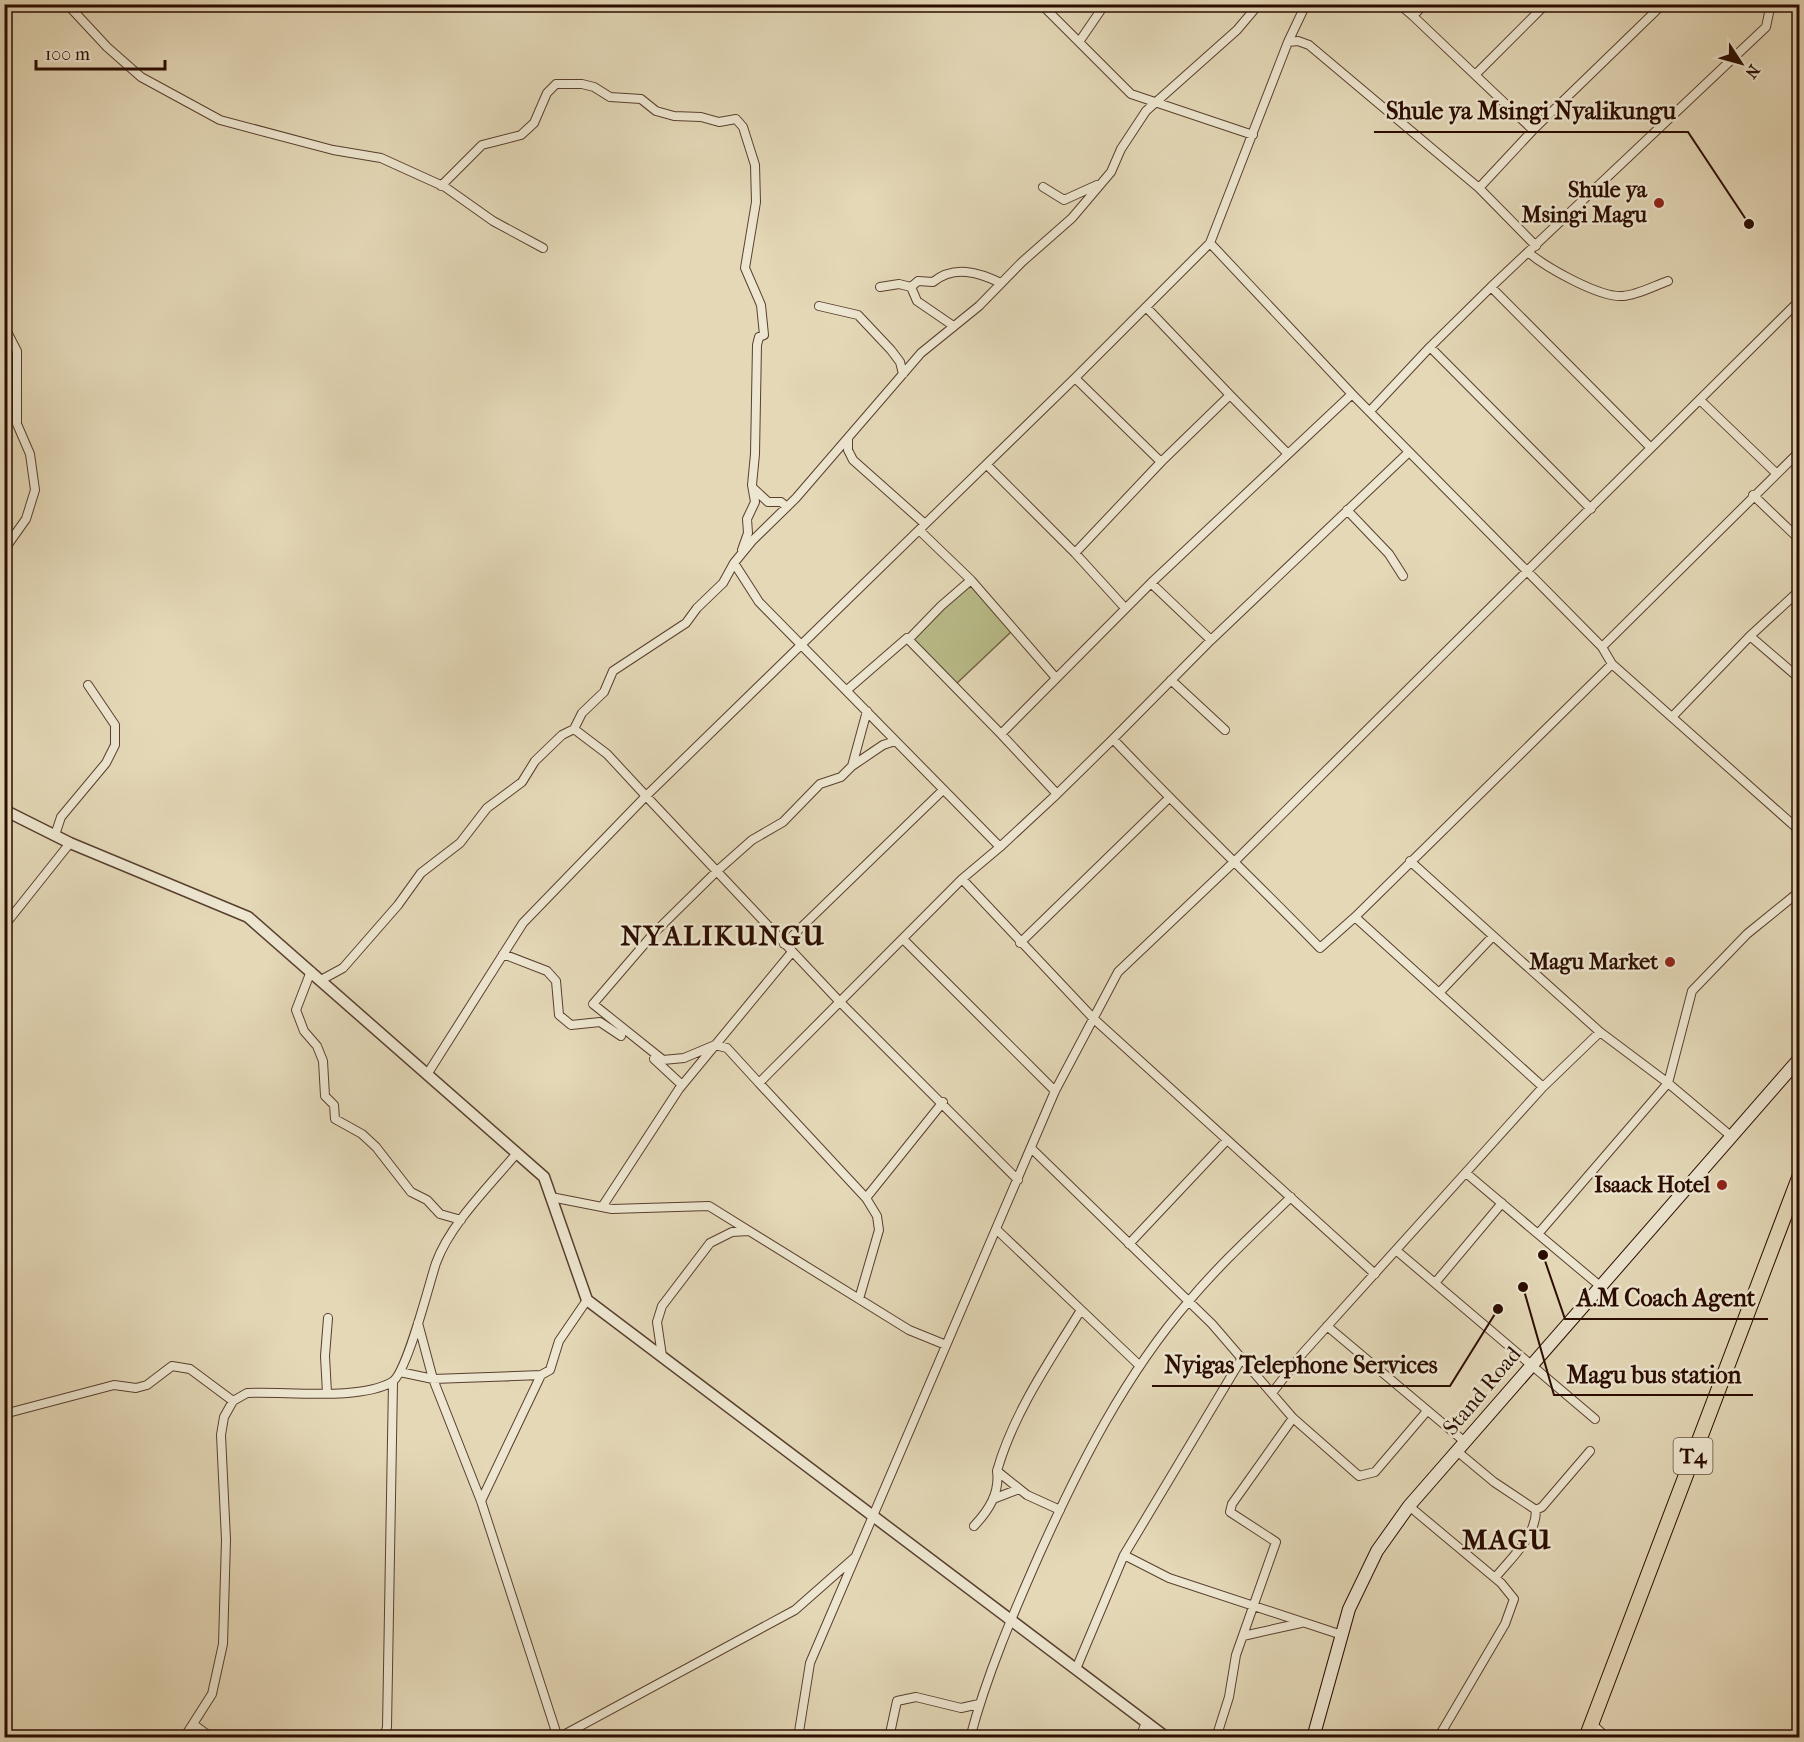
<svg xmlns="http://www.w3.org/2000/svg" width="1804" height="1742" viewBox="0 0 1804 1742" font-family="'IM FELL French Canon',serif">
<rect width="100%" height="100%" fill="#e4d8b7"/>
<filter id="stains"><feTurbulence type="fractalNoise" baseFrequency=".00333" numOctaves="4"/><feColorMatrix values="0 0 0 0 .2 0 0 0 0 .09 0 0 0 0 .02 0 0 0 .5 -.17"/></filter>
<radialGradient id="worn" r=".72"><stop offset=".6" stop-color="#630" stop-opacity="0"/><stop offset="1" stop-color="#630" stop-opacity=".3"/></radialGradient>
<path fill="#b9bd8a" stroke="#726445" stroke-width="1.5" d="M 970,584 L 1012,631 L 956,684 L 909,639 Z"/>
<g fill="none" stroke-linecap="round" stroke-linejoin="round">
<defs>
<path id="minor" d="M 67,4 L 107,47 L 141,77 L 220,120 L 333,150 L 381,158 L 445,187 L 493,221 L 543,248
M 1041,4 L 1131,94 L 1253,135
M 1399,4 L 1413,16
M 1424,4 L 1413,16 L 1533,130
M 1079,42 L 1105,4
M 1288,42 L 1306,4
M 1476,74 L 1546,4
M 441,186 L 482,145 L 521,135 L 534,123 L 547,93 L 556,84 L 582,84 L 594,87 L 610,97 L 641,99 L 656,111 L 674,116 L 701,117 L 719,122 L 736,119 L 743,127 L 755,165 L 756,202 L 745,268 L 761,305 L 764,335 L 759,337 L 757,345 L 755,454 L 752,485 L 755,502 L 747,519 L 748,533 L 742,550
M 1043,187 L 1064,200 L 1097,185
M 1210,243 L 1288,42 L 1298,41 L 1309,45 L 1479,188
M 1536,246 L 1479,188 L 1533,130 L 1663,4
M 1529,253 C 1547,268 1600,298 1623,296 C 1637,295 1654,286 1668,281
M 880,287 L 899,284 L 911,287 L 917,301 L 952,325
M 911,287 L 918,281 L 933,282 C 954,265 978,272 1001,283
M 1491,287 L 1766,27 L 1770,8 L 1767,4
M 819,306 L 858,315 L 891,350 L 900,362 L 903,374
M 4,326 L 17,351 L 17,424 L 30,454 L 35,490 L 26,519 L 4,550
M 1430,347 L 1491,287 L 1651,448
M 1075,378 L 1161,462
M 1230,395 L 1287,453
M 1700,400 L 1776,473
M 1370,411 L 1430,347 L 1591,509
M 848,439 L 848,450 L 853,460 L 925,524
M 1409,452 L 1211,640 L 1113,739 C 1180,810 1251,877 1320,948 L 1355,917 L 1612,664
M 987,465 L 1075,553 L 1125,608
M 754,489 L 768,502 L 781,502 L 787,507
M 1753,495 L 1800,540
M 1347,510 L 1389,554 L 1403,576
M 919,530 L 971,580 L 1056,678
M 1075,553 L 1161,462 L 1230,395 L 1146,307
M 734,563 L 759,602 L 1000,847 L 962,879 L 759,1083 L 866,1198 L 877,1216 L 879,1230 L 859,1299
M 1750,636 L 1800,679
M 909,639 L 941,606 L 971,580
M 1211,640 L 1151,583 L 1352,394
M 1602,647 L 1800,451
M 1171,680 L 1225,730
M 847,690 L 907,638 L 1001,734
M 1673,716 L 1750,636 L 1800,590
M 852,766 L 883,745 L 895,741
M 1057,794 L 1113,739
M 55,835 L 61,817 L 106,763 L 115,745 L 115,725 L 88,685
M 1000,847 L 1057,794 L 1001,734 L 1151,583
M 1410,861 L 1600,1032
M 962,879 L 1094,1019 L 1375,1274
M 1355,917 L 1543,1087
M 4,926 L 70,843
M 903,939 L 1055,1091
M 1020,943 L 1169,798
M 784,944 L 943,790
M 503,954 L 547,971 L 556,981 L 559,1015 L 571,1025 L 600,1022 L 621,1036
M 311,971 L 296,1010 L 304,1031 L 317,1046 L 323,1061 L 325,1096 L 334,1105 L 335,1119 L 362,1134 L 376,1147 L 411,1192 L 427,1200 L 440,1214 L 461,1220
M 321,980 L 343,968 L 398,905 L 421,873 L 460,843 L 487,808 L 522,782 L 535,761 L 562,735 L 574,729 L 582,713 L 604,692 L 613,671 L 686,623 L 697,608 L 723,583 L 734,563 L 752,541 L 796,498 L 921,353 L 979,306 L 1022,262 L 1072,218 L 1111,172 L 1121,149 L 1146,111 L 1237,30 L 1259,4
M 1439,993 L 1493,936
M 654,1059 L 682,1085
M 428,1073 L 523,923 L 646,796 L 607,754 L 574,729
M 759,1083 L 727,1048 L 715,1045 L 684,1058 L 663,1060 L 593,1004 L 654,933 L 717,871 L 752,840 L 783,822 L 820,784 L 841,777 L 852,766 L 867,711
M 1031,1148 L 1212,1324 L 1293,1418 L 1359,1476 L 1375,1472 L 1427,1411
M 1466,1173 L 1538,1234
M 1018,1180 L 839,1001 L 646,796 L 1075,378 L 1210,243 L 1352,394 L 1602,647 L 1612,664 L 1800,831
M 551,1197 L 612,1209 L 709,1206 L 909,1330 L 946,1345
M 866,1198 L 943,1102
M 602,1207 L 679,1089 L 792,952
M 996,1229 L 1139,1365
M 1129,1244 L 1227,1140
M 1397,1251 L 1595,1419
M 1435,1283 L 1502,1203
M 1600,1286 L 1538,1234 L 1668,1083 L 1692,991 L 1747,934 L 1800,891
M 418,1323 L 433,1379 L 481,1501 L 558,1738
M 1327,1326 L 1465,1442
M 662,1356 L 657,1322 L 662,1306 L 710,1243 L 732,1232 L 748,1231
M 400,1372 L 433,1379 L 541,1375 L 550,1370 L 559,1341 L 587,1300
M 327,1393 L 325,1356 L 328,1318
M 1272,1393 L 1303,1353 L 1543,1087 L 1600,1032 L 1668,1083 L 1732,1137
M 4,1414 L 114,1385 L 136,1388 L 147,1385 L 172,1366 L 190,1369 L 233,1401
M 1458,1452 L 1494,1482 L 1536,1510 L 1542,1507 L 1590,1451
M 993,1499 L 1019,1489
M 481,1501 L 541,1375
M 1409,1506 L 1501,1583 L 1514,1599 L 1505,1624 L 1438,1738
M 1060,1510 L 1027,1495 L 997,1471 C 1013,1414 1050,1360 1081,1310
M 974,1526 C 989,1510 1000,1493 997,1471
M 1124,1555 L 1169,1578 L 1342,1635
M 1495,1578 C 1511,1558 1536,1537 1536,1510
M 1243,1636 L 1301,1623
M 1076,1669 L 1124,1555 L 1242,1358
M 1591,1723 L 1607,1738
M 193,1724 L 212,1738
M 184,1738 L 212,1694 L 223,1644 L 226,1540 L 221,1435 L 224,1417 L 233,1401 L 247,1393 C 286,1391 359,1401 392,1382 C 407,1373 429,1284 436,1263 C 450,1224 491,1184 517,1153
M 384,1738 L 387,1727 L 393,1382
M 558,1738 L 795,1610 L 854,1558
M 798,1738 L 810,1663 L 1055,1091 L 1118,972 L 1235,861 L 1800,300
M 889,1738 L 897,1701 L 916,1697 L 961,1708 L 979,1704
M 970,1738 C 987,1674 1013,1614 1039,1555 C 1079,1466 1125,1375 1189,1301 C 1220,1264 1256,1231 1291,1197
M 1140,1738 L 1146,1722
M 1216,1738 L 1229,1697 L 1236,1655 L 1276,1542 L 1230,1512 L 1232,1504 L 1293,1418"/>
<path id="tertiary" d="M 4,810 L 70,843 L 248,917 L 544,1177 L 587,1300 L 1167,1738"/>
<path id="secondary" d="M 1313,1738 L 1349,1609 L 1377,1551 L 1409,1506 L 1800,1058"/>
<path id="trunk" d="M 1586,1738 L 1800,1175"/>
</defs>
<use href="#minor" stroke="#593f2e" stroke-width="10"/>
<use href="#tertiary" stroke="#593f2e" stroke-width="13"/>
<use href="#secondary" stroke="#2b0c00" stroke-width="14"/>
<use href="#trunk" stroke="#2b0c00" stroke-width="16"/>
<use href="#minor" stroke="#ede6d0" stroke-width="8"/>
<use href="#tertiary" stroke="#ede6d0" stroke-width="10"/>
<use href="#secondary" stroke="#ede6d0" stroke-width="12"/>
<use href="#trunk" stroke="#e4d8b7" stroke-width="14"/>
</g>
<g fill="#8f2418" stroke="#ede6d0" stroke-width="2">
<circle cx="1659" cy="203" r="6"/>
<circle cx="1670" cy="962" r="6"/>
<circle cx="1722" cy="1185" r="6"/>
</g>
<g text-anchor="middle" dominant-baseline="central" stroke-width="5" stroke-linejoin="round" paint-order="stroke">
<rect fill="#ede6d0" stroke="#654d3e" stroke-width="1.5" x="1673.5" y="1438" width="39" height="36" rx="4.5"/>
<g font-size="21" font-weight="bold" fill="#2b0c00">
<text x="1693" y="1456">T4</text>
</g>
<g font-size="22" font-weight="bold" fill="#2b0c00" stroke="#ede6d0" text-anchor="end">
<text x="1647" y="190">Shule ya<tspan x="1647" dy="25">Msingi Magu</tspan></text>
<text x="1658" y="962">Magu Market</text>
<text x="1710" y="1185">Isaack Hotel</text>
</g>
<g font-size="22" fill="#2b0c00" stroke="#ede6d0">
<text transform="translate(1482 1391) rotate(-50)">Stand Road</text>
</g>
<g font-size="28" font-weight="bold" letter-spacing="1.5" fill="#2b0c00" stroke="#ede6d0">
<text x="723" y="935">NYALIKUNGU</text>
<text x="1507" y="1539">MAGU</text>
</g>
</g>
<path fill="none" stroke="#2b0c00" stroke-width="2" d="M1749 224L1688 132H1374M1543 1255L1565 1319H1768M1498 1309L1450 1386H1152M1523 1287L1554 1395H1753"/>
<g fill="#2b0c00" stroke="#ede6d0" stroke-width="2">
<circle cx="1749" cy="224" r="6"/>
<circle cx="1543" cy="1255" r="6"/>
<circle cx="1498" cy="1309" r="6"/>
<circle cx="1523" cy="1287" r="6"/>
</g>
<g font-size="24" text-anchor="middle" font-weight="bold" fill="#2b0c00" stroke="#ede6d0" stroke-width="5" stroke-linejoin="round" paint-order="stroke">
<text x="1531" y="119">Shule ya Msingi Nyalikungu</text>
<text x="1666" y="1306">A.M Coach Agent</text>
<text x="1301" y="1373">Nyigas Telephone Services</text>
<text x="1654" y="1383">Magu bus station</text>
</g>
<rect width="1804" height="1742" fill="none" stroke="#e4d8b7" stroke-width="24"/>
<rect x="6" y="6" width="1792" height="1730" fill="none" stroke="#2b0c00" stroke-width="3"/>
<rect x="12" y="12" width="1780" height="1718" fill="none" stroke="#2b0c00" stroke-width="1.5"/>
<g transform="translate(1741 63) rotate(126)" stroke="#ede6d0" stroke-width="4.5" paint-order="stroke">
<path d="M0-4.5L10 22L0 15L-10 22Z" fill="#2b0c00"/>
<text y="-9" font-size="16" font-weight="bold" text-anchor="middle" fill="#2b0c00">N</text>
</g>
<path d="M36 60v9h129v-9" fill="none" stroke="#2b0c00" stroke-width="3"/>
<text x="45" y="60" font-size="18" fill="#2b0c00" stroke="#ede6d0" stroke-width="4.5" paint-order="stroke">100 m</text>
<rect width="100%" height="100%" filter="url(#stains)"/>
<rect width="100%" height="100%" fill="url(#worn)"/>
</svg>
